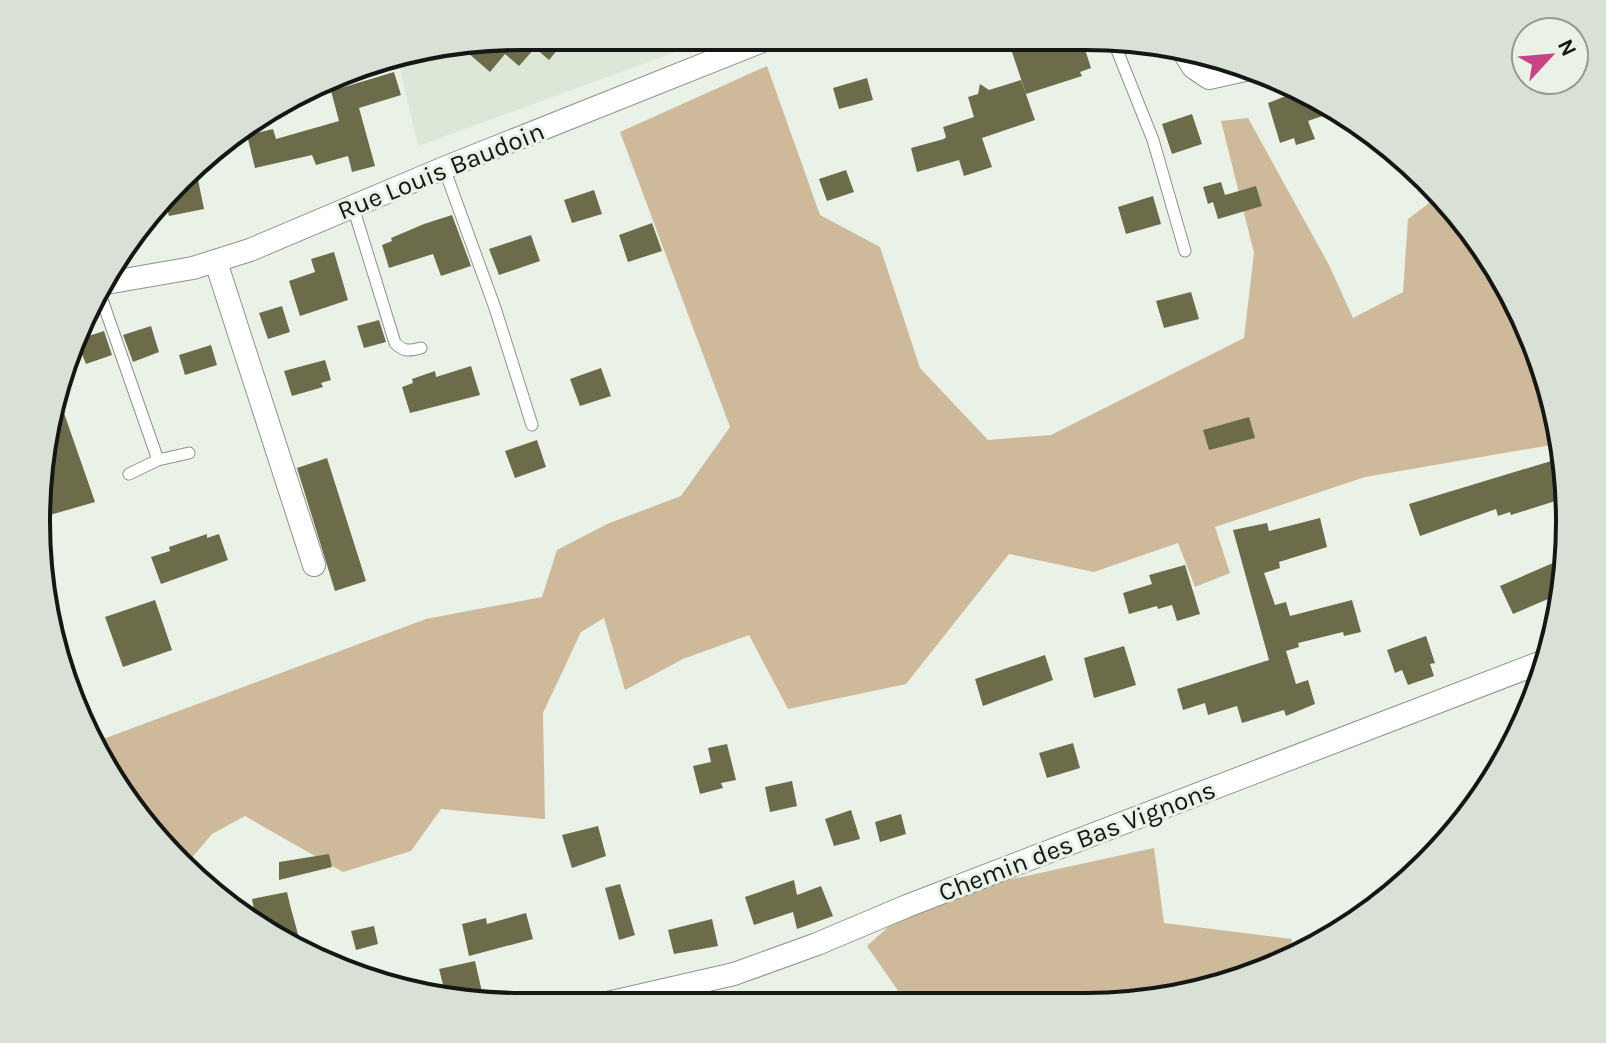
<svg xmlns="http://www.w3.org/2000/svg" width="1606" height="1043" viewBox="0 0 1606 1043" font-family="Karla,sans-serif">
<rect width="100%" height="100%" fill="#eaf1e7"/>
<path fill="#dce7d7" d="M 522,36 L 705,37 L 706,41 L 418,146 L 397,56 Z"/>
<path fill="#ceba9a" d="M 767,66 L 820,215 L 880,247 L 920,368 L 988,440 L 1051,435 L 1244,338 L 1254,253 L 1221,121 L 1248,118 L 1329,265 L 1353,318 L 1403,292 L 1408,219 L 1436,198 L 1520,306 L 1557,444 L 1365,477 L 1215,527 L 1230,573 L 1195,587 L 1178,543 L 1094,572 L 1009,554 L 906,684 L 788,709 L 749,635 L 683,659 L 625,690 L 604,618 L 581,632 L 543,713 L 545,819 L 441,809 L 411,851 L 343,872 L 245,816 L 212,834 L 184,867 L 118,791 L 95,742 L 426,619 L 542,597 L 557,550 L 607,524 L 681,496 L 730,427 L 620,132 Z
M 1154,848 L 1164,923 L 1292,939 L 1290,959 L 1116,1006 L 908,1005 L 867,946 L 908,909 L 1003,881 Z"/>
<path fill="#6d6c4a" d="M 522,36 L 569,36 L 549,60 L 535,48 L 519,66 L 505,54 L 490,72 L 460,46 Z
M 1082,40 L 1091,68 L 1080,72 L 1082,76 L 1026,94 L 1011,49 L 1033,42 L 1036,51 L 1056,45 L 1057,48 Z
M 394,72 L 401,95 L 359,108 L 375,166 L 352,172 L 348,156 L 316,165 L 312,155 L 255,168 L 247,135 L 273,129 L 276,139 L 339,121 L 331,91 Z
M 867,78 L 873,100 L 839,109 L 833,88 Z
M 1021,80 L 1035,120 L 982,138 L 992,167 L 964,176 L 959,160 L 917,172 L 911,148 L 944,139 L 946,137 L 943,127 L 974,117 L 968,97 L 978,94 L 980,84 L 989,90 Z
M 1304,89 L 1337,111 L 1308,121 L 1315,139 L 1296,145 L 1294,138 L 1280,143 L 1268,103 Z
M 1192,114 L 1202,144 L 1172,154 L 1162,124 Z
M 196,170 L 204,209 L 169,216 L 165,199 Z
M 846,170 L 854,192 L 827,201 L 819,179 Z
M 1221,182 L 1225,195 L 1256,186 L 1262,206 L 1218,219 L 1213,202 L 1208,204 L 1203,187 Z
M 594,190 L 602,214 L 572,223 L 564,200 Z
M 1153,196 L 1161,224 L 1126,234 L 1118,207 Z
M 452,215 L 471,266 L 441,276 L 433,254 L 389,268 L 382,245 L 392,241 L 391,238 L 424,224 Z
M 652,223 L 662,251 L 628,262 L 619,235 Z
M 531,235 L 540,261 L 499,275 L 489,249 Z
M 334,252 L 348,300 L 300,316 L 289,281 L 315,272 L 311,259 Z
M 1191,292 L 1199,319 L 1164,328 L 1156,301 Z
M 282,306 L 290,332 L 268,339 L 259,313 Z
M 379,320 L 386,342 L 364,348 L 357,326 Z
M 151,326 L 159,352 L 133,362 L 123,335 Z
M 104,331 L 112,355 L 86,364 L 76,340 Z
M 211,345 L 217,365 L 185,375 L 179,355 Z
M 325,360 L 331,380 L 321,383 L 323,387 L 292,396 L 284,371 Z
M 471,366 L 480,395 L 410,413 L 402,387 L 413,383 L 412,379 L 435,371 L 436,377 Z
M 601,368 L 611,396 L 580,406 L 570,379 Z
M 57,393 L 95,502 L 36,519 L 49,440 Z
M 1249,417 L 1255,438 L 1209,450 L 1203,430 Z
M 537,440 L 546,467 L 515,478 L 505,451 Z
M 327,458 L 366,581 L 335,591 L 297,468 Z
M 1561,458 L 1569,489 L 1568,497 L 1511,515 L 1510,512 L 1498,516 L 1496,509 L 1420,536 L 1409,504 Z
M 1320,518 L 1327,547 L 1279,562 L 1280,568 L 1264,573 L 1275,605 L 1286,602 L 1290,616 L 1352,600 L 1361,632 L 1344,636 L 1343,632 L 1298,643 L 1299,647 L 1286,651 L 1296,684 L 1308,680 L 1315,704 L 1286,716 L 1284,710 L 1242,723 L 1237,706 L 1208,715 L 1205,703 L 1183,710 L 1177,689 L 1269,660 L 1233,530 L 1267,523 L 1269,531 Z
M 207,534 L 207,538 L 219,534 L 228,560 L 161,584 L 151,557 L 170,551 L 169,547 Z
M 1560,560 L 1555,596 L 1513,614 L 1500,586 Z
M 1185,565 L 1200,614 L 1177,621 L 1172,605 L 1158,609 L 1157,606 L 1129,614 L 1123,593 L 1152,584 L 1149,575 Z
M 155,600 L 172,650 L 123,667 L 105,617 Z
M 1426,636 L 1435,663 L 1430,664 L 1434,676 L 1408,685 L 1402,670 L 1395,673 L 1387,650 Z
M 1124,646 L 1136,685 L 1094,698 L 1084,658 Z
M 1045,655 L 1053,680 L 983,706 L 975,679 Z
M 1073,743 L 1080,768 L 1047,778 L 1039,753 Z
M 727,744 L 736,780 L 721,783 L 723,788 L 700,794 L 693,766 L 711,762 L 708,748 Z
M 792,781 L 797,806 L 770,812 L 765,787 Z
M 851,810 L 860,839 L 834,846 L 825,819 Z
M 901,814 L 906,834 L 880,842 L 875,822 Z
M 598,826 L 606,856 L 572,868 L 562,835 Z
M 329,854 L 332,867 L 279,880 L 279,862 Z
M 794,880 L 797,895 L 821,886 L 833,916 L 797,929 L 793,912 L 754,925 L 745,897 Z
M 620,884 L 635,935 L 619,940 L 605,888 Z
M 287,892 L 290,905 L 302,949 L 256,920 L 252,899 Z
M 526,913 L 533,939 L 469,956 L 462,924 L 486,918 L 487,924 Z
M 712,919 L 718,946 L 674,954 L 668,930 Z
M 374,926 L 378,944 L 356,950 L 351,931 Z
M 475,961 L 482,992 L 447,1000 L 439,969 Z"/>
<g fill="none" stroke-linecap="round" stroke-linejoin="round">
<defs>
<path id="service" d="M 1113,40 L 1153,140 L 1185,251
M 444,168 L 495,308 L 532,425
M 353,207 L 395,343 C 404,352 409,351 421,348
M 100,294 L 158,460
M 129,474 L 158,460 L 189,453"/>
<path id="minor" d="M 1183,51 L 1193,67 L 1209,78 L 1245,70
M 216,262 L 314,565
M 106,283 L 193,268 L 250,250 L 444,168 L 770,38
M 603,1004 L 734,974 L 817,944 L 907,906 L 1547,660"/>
</defs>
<use href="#service" stroke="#8e948b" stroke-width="13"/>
<use href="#minor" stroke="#8e948b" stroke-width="24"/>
<use href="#service" stroke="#fff" stroke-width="11"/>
<use href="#minor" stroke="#fff" stroke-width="22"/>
</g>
<g text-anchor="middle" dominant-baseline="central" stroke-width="6" stroke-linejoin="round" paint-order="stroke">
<g font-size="26" fill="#151714" stroke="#eaf1e7">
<text transform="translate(441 171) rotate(-22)">Rue Louis Baudoin</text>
<text transform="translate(1077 841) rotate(-21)">Chemin des Bas Vignons</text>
</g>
</g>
<path d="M0 0H1606V1043H0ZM521 50H1085A471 471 0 0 1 1556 521V522A471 471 0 0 1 1085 993H521A471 471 0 0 1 50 522V521A471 471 0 0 1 521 50Z" fill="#d9e0d6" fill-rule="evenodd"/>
<path fill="none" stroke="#151714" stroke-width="4" d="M521 50H1085A471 471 0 0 1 1556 521V522A471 471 0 0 1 1085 993H521A471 471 0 0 1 50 522V521A471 471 0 0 1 521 50Z"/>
<g transform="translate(1550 56) rotate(64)"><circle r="38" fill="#eaf1e7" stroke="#959a93" stroke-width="2"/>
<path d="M0-6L14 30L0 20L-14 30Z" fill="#ca4384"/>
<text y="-12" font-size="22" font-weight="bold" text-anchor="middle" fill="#151714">N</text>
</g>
</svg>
